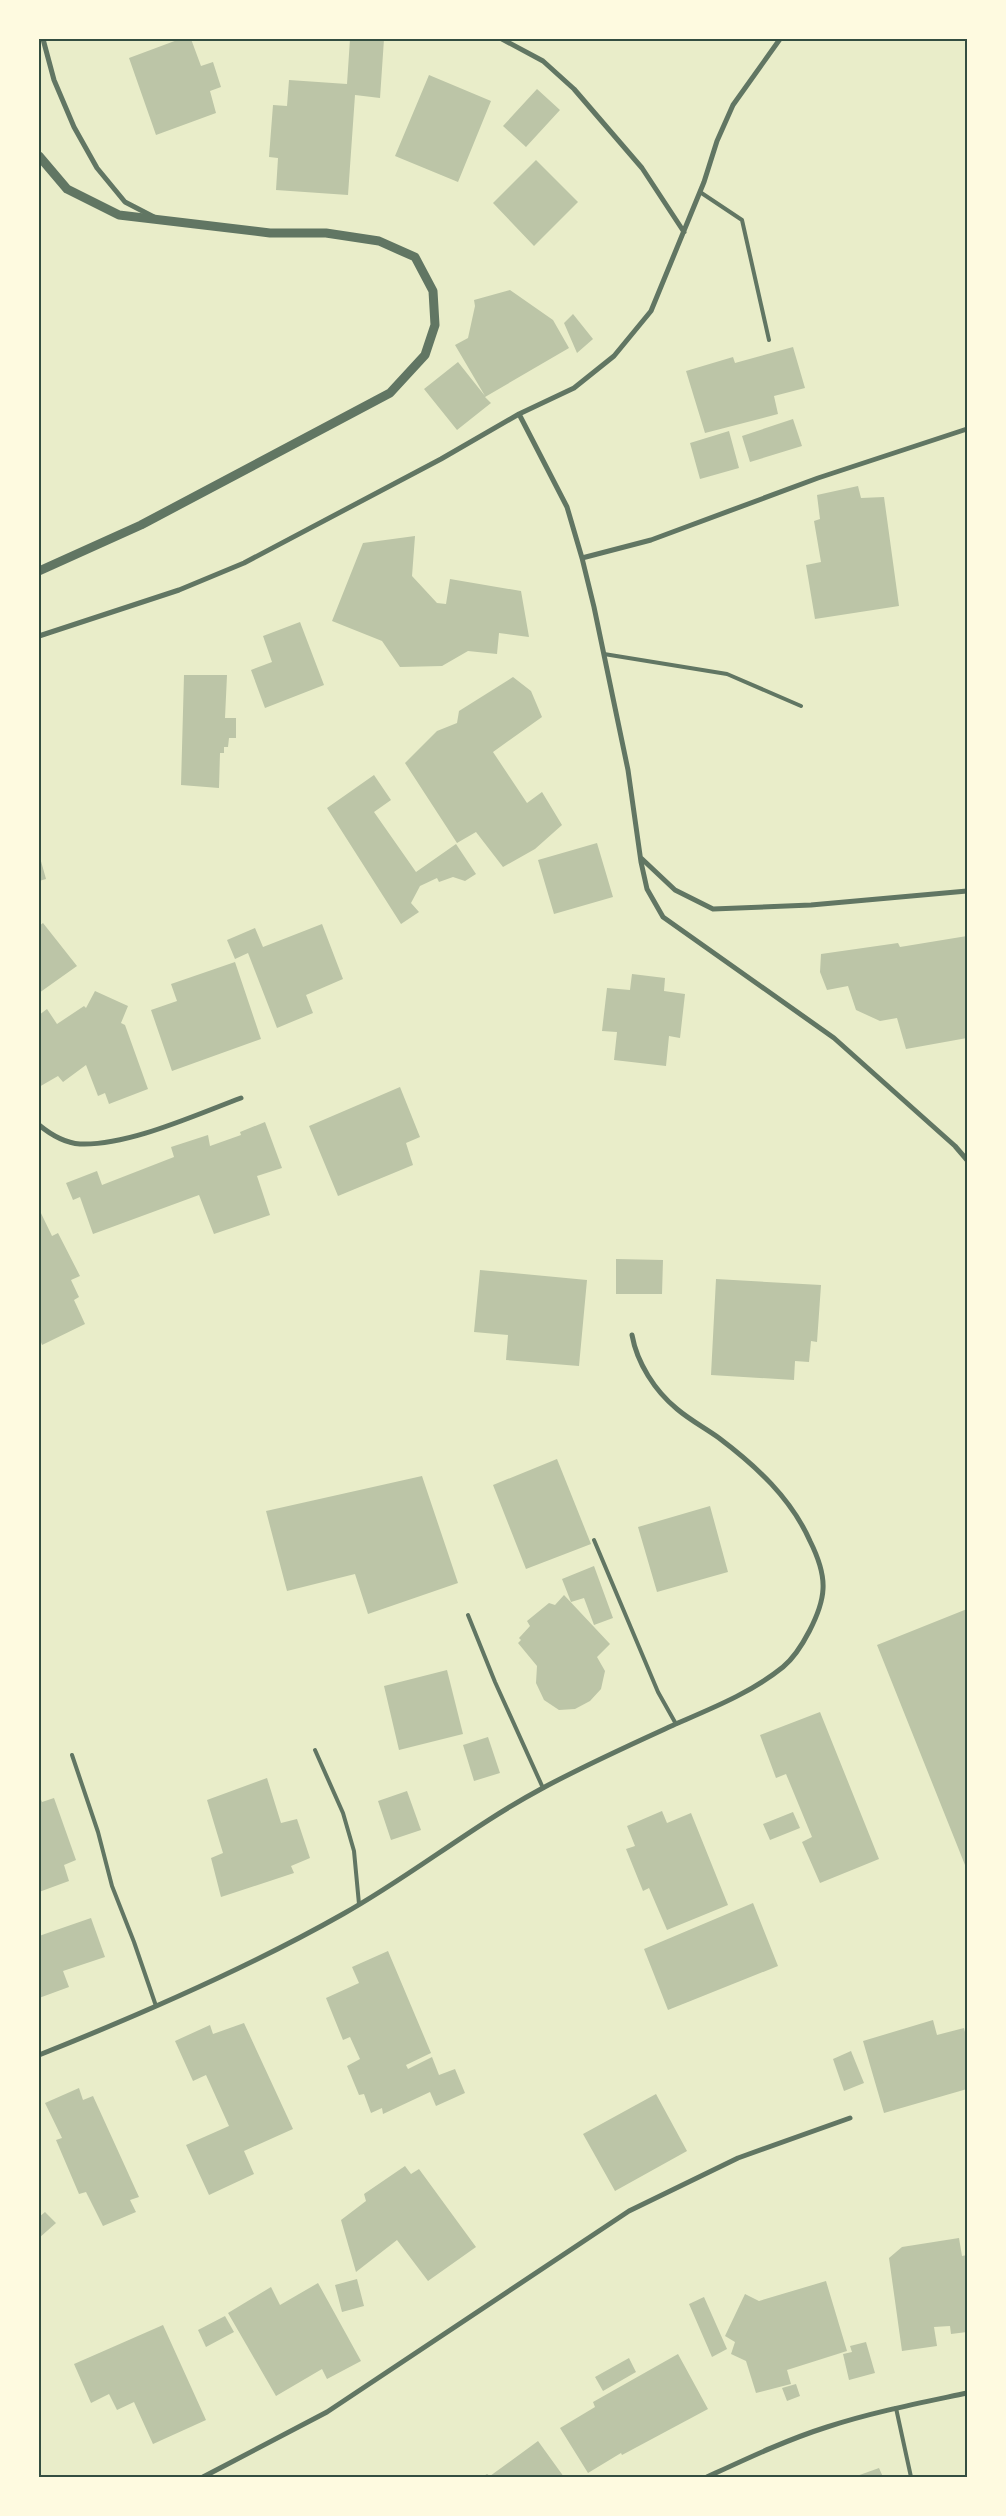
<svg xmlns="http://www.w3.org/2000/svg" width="1006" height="2516" viewBox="0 0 1006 2516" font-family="'Golos Text',sans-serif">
<rect width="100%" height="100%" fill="#e9edc9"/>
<path fill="#bcc5a7" d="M 180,39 L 191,39 L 201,66 L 213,62 L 221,87 L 210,91 L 216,113 L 156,135 L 129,58 Z
M 350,39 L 384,39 L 380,98 L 355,95 L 348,195 L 276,190 L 278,158 L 269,157 L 273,105 L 287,106 L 289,80 L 347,84 Z
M 429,75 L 491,101 L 458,182 L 395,156 Z
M 537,89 L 560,110 L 526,147 L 503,126 Z
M 536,160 L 578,202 L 534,246 L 493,203 Z
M 510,290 L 553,320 L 569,348 L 485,397 L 491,403 L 457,430 L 424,389 L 458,362 L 485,396 L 455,345 L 468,338 L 475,306 L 474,300 Z
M 573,314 L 593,339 L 577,353 L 564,323 Z
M 793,347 L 805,388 L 774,396 L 778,414 L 705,433 L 686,371 L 733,357 L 735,363 Z
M 793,419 L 802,446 L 750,462 L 742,436 Z
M 729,431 L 739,468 L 700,479 L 690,443 Z
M 858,486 L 861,498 L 884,497 L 899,606 L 815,619 L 806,565 L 821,562 L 814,521 L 820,519 L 817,495 Z
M 415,536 L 412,576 L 437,603 L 446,604 L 450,579 L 521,591 L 529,637 L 499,633 L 497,654 L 468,651 L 442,666 L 400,667 L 382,641 L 332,621 L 363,543 Z
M 300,622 L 324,685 L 265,708 L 251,670 L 272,662 L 263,636 Z
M 184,675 L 227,675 L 225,718 L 236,718 L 236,738 L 229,738 L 228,747 L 224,747 L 224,753 L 220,753 L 219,788 L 181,785 Z
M 513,677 L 531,691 L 542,717 L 493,752 L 527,803 L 542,792 L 562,825 L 535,849 L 503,867 L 476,832 L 457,843 L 405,763 L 437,731 L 457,723 L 459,711 Z
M 374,775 L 391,800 L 374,812 L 416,872 L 456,844 L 476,874 L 465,881 L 453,877 L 439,882 L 437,878 L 420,886 L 411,903 L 419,912 L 401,924 L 327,808 Z
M 597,843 L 613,897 L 554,914 L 538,860 Z
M 39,854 L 46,879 L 39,881 Z
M 43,923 L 77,966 L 39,993 L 39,926 Z
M 322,924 L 343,979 L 306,995 L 313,1013 L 277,1028 L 248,953 L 235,959 L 227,940 L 255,928 L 263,947 Z
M 967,936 L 967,1038 L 906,1049 L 897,1018 L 880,1021 L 856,1010 L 848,986 L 827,990 L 820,972 L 821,954 L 898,943 L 900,947 Z
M 235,962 L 261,1039 L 172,1071 L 151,1010 L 177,1001 L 171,984 Z
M 632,974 L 665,978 L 664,991 L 685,994 L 680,1038 L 669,1036 L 666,1066 L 614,1060 L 617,1032 L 602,1031 L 607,988 L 630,990 Z
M 95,991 L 128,1006 L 121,1023 L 125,1025 L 148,1089 L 109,1104 L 105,1093 L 98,1096 L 86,1065 L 63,1082 L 58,1076 L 39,1087 L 39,1015 L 47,1009 L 57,1024 L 84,1006 L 86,1008 Z
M 400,1087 L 420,1137 L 406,1143 L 413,1165 L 338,1196 L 309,1126 Z
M 265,1122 L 282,1168 L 257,1176 L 270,1215 L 214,1234 L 199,1195 L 93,1234 L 80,1197 L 73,1200 L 66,1183 L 97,1171 L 102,1185 L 174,1157 L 171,1147 L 208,1135 L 210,1146 L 241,1135 L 240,1132 Z
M 39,1209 L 52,1236 L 58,1233 L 80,1276 L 71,1280 L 79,1297 L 74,1300 L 85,1324 L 42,1345 L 39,1337 Z
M 616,1259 L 663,1260 L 662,1294 L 616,1294 Z
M 480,1270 L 587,1280 L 579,1366 L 506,1360 L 508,1335 L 474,1332 Z
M 716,1279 L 821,1285 L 817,1342 L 811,1341 L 809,1362 L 795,1361 L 794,1380 L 711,1375 Z
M 557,1459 L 591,1544 L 526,1569 L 493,1485 Z
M 422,1476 L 458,1583 L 368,1614 L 355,1574 L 287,1591 L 266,1511 Z
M 710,1506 L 728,1572 L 657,1592 L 638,1527 Z
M 594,1566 L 613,1618 L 594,1625 L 584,1598 L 571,1602 L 562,1579 Z
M 564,1595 L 610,1644 L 597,1657 L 605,1671 L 601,1689 L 590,1701 L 575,1709 L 559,1710 L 544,1700 L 536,1683 L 537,1666 L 518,1643 L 521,1640 L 519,1638 L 530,1626 L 527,1621 L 549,1603 L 555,1605 Z
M 967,1609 L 967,1870 L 877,1645 Z
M 447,1670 L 463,1734 L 399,1750 L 384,1686 Z
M 820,1712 L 879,1859 L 820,1883 L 802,1842 L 812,1837 L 786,1774 L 776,1778 L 760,1735 Z
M 488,1737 L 500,1773 L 474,1781 L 463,1745 Z
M 267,1778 L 281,1823 L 297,1819 L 310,1858 L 291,1866 L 294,1873 L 221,1897 L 211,1858 L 223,1853 L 207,1800 Z
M 407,1791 L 421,1830 L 391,1840 L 378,1801 Z
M 39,1795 L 42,1802 L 54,1798 L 76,1860 L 64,1865 L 69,1881 L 39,1892 Z
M 662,1811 L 667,1823 L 691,1813 L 728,1905 L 667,1930 L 649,1888 L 643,1891 L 626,1849 L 635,1846 L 627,1826 Z
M 793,1812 L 800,1828 L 770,1840 L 763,1824 Z
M 753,1903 L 778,1966 L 668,2010 L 644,1949 Z
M 91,1918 L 105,1957 L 63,1971 L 69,1987 L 39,1998 L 39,1936 Z
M 388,1951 L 431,2053 L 406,2065 L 408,2069 L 432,2057 L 439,2075 L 455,2069 L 465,2093 L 436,2106 L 430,2092 L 383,2114 L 382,2108 L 371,2113 L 364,2094 L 359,2095 L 347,2066 L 360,2059 L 350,2037 L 343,2040 L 326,1998 L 359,1983 L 352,1967 Z
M 933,2020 L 937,2035 L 964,2028 L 967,2040 L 967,2089 L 884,2113 L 863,2041 Z
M 244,2023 L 293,2129 L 244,2151 L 254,2174 L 209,2195 L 186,2145 L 229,2126 L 206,2075 L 193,2081 L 175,2041 L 210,2025 L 213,2034 Z
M 851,2051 L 864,2083 L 844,2091 L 833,2059 Z
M 79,2088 L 83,2100 L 93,2096 L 139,2197 L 130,2200 L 136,2212 L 103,2226 L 86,2192 L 79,2194 L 56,2140 L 62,2138 L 45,2103 Z
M 656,2094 L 687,2151 L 615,2191 L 583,2134 Z
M 405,2166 L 411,2174 L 419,2169 L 476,2247 L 428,2281 L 397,2240 L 356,2272 L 341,2220 L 366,2201 L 364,2194 Z
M 45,2212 L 56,2223 L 39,2238 L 39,2217 Z
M 959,2238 L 962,2256 L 967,2255 L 967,2332 L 951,2334 L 950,2326 L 934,2327 L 937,2346 L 902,2351 L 889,2258 L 902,2247 Z
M 357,2279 L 364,2306 L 342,2312 L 335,2285 Z
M 826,2281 L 847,2351 L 787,2370 L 791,2384 L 756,2393 L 746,2361 L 731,2354 L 735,2342 L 725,2336 L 745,2294 L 759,2301 Z
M 318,2283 L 361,2361 L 327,2379 L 322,2369 L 276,2396 L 228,2313 L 271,2287 L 280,2305 Z
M 704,2297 L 727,2349 L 712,2357 L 689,2304 Z
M 225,2316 L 234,2332 L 206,2347 L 198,2330 Z
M 163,2325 L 206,2420 L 153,2444 L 134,2402 L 117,2410 L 109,2394 L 91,2403 L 74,2364 Z
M 866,2342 L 875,2373 L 849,2380 L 843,2354 L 852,2352 L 850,2346 Z
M 678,2354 L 708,2409 L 622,2455 L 621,2453 L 588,2473 L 560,2428 L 595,2407 L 593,2402 Z
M 629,2358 L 636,2372 L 603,2391 L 595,2377 Z
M 796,2384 L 800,2396 L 787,2401 L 782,2388 Z
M 538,2441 L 564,2477 L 482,2477 L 487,2474 L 490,2476 Z
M 879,2468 L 883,2477 L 854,2477 Z"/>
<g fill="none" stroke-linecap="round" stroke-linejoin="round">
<path stroke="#617663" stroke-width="4" d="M 700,192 L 742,220 L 769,340
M 604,654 L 727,674 L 801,706
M 594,1540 L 658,1692 L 676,1724
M 468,1615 L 495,1682 L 543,1788
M 315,1750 L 343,1813 L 354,1851 L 359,1904
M 72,1755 L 98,1832 L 112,1886 L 134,1942 L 156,2006
M 896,2408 L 911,2477"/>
<path stroke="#617663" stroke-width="5" d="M 43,39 L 54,80 L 74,127 L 97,168 L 125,202 L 154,217
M 502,39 L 543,61 L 574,89 L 642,168 L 684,232
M 519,414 L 567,507 L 582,558 L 594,607 L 628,770 L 641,862 L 647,889 L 663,917 L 834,1038 L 955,1146 L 967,1160
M 582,558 L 651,540 L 818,478 L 967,429
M 39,636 L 179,590 L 244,563 L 441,459 L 519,414 L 574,388 L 614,356 L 651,311 L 704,182 L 717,141 L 733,105 L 780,39
M 641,858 L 675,890 L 713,909 L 811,905 L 967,891
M 39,1125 C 50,1134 65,1143 80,1144 C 128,1146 195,1115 241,1098
M 39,2055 C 142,2014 246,1969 343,1914 C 411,1876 472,1826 541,1789 C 585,1765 632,1744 678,1723 C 715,1707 752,1692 783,1667 C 801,1652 822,1612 823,1589 C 824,1573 817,1555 810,1541 C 791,1498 756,1466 719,1438 C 705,1428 690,1420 677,1409 C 655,1391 637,1363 632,1335
M 203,2477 L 327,2412 L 629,2211 L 738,2158 L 850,2118
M 707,2477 C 746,2459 786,2440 827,2427 C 873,2412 920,2403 967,2393"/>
<path stroke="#617663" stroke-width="9" d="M 39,156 L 67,189 L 119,215 L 270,233 L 326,233 L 379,241 L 415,257 L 433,291 L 435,325 L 425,355 L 390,393 L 141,525 L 39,571"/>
</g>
<rect width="1006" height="2516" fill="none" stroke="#fefae0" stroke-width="80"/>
<rect x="40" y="40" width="926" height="2436" fill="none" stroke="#344e41" stroke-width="2"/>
</svg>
